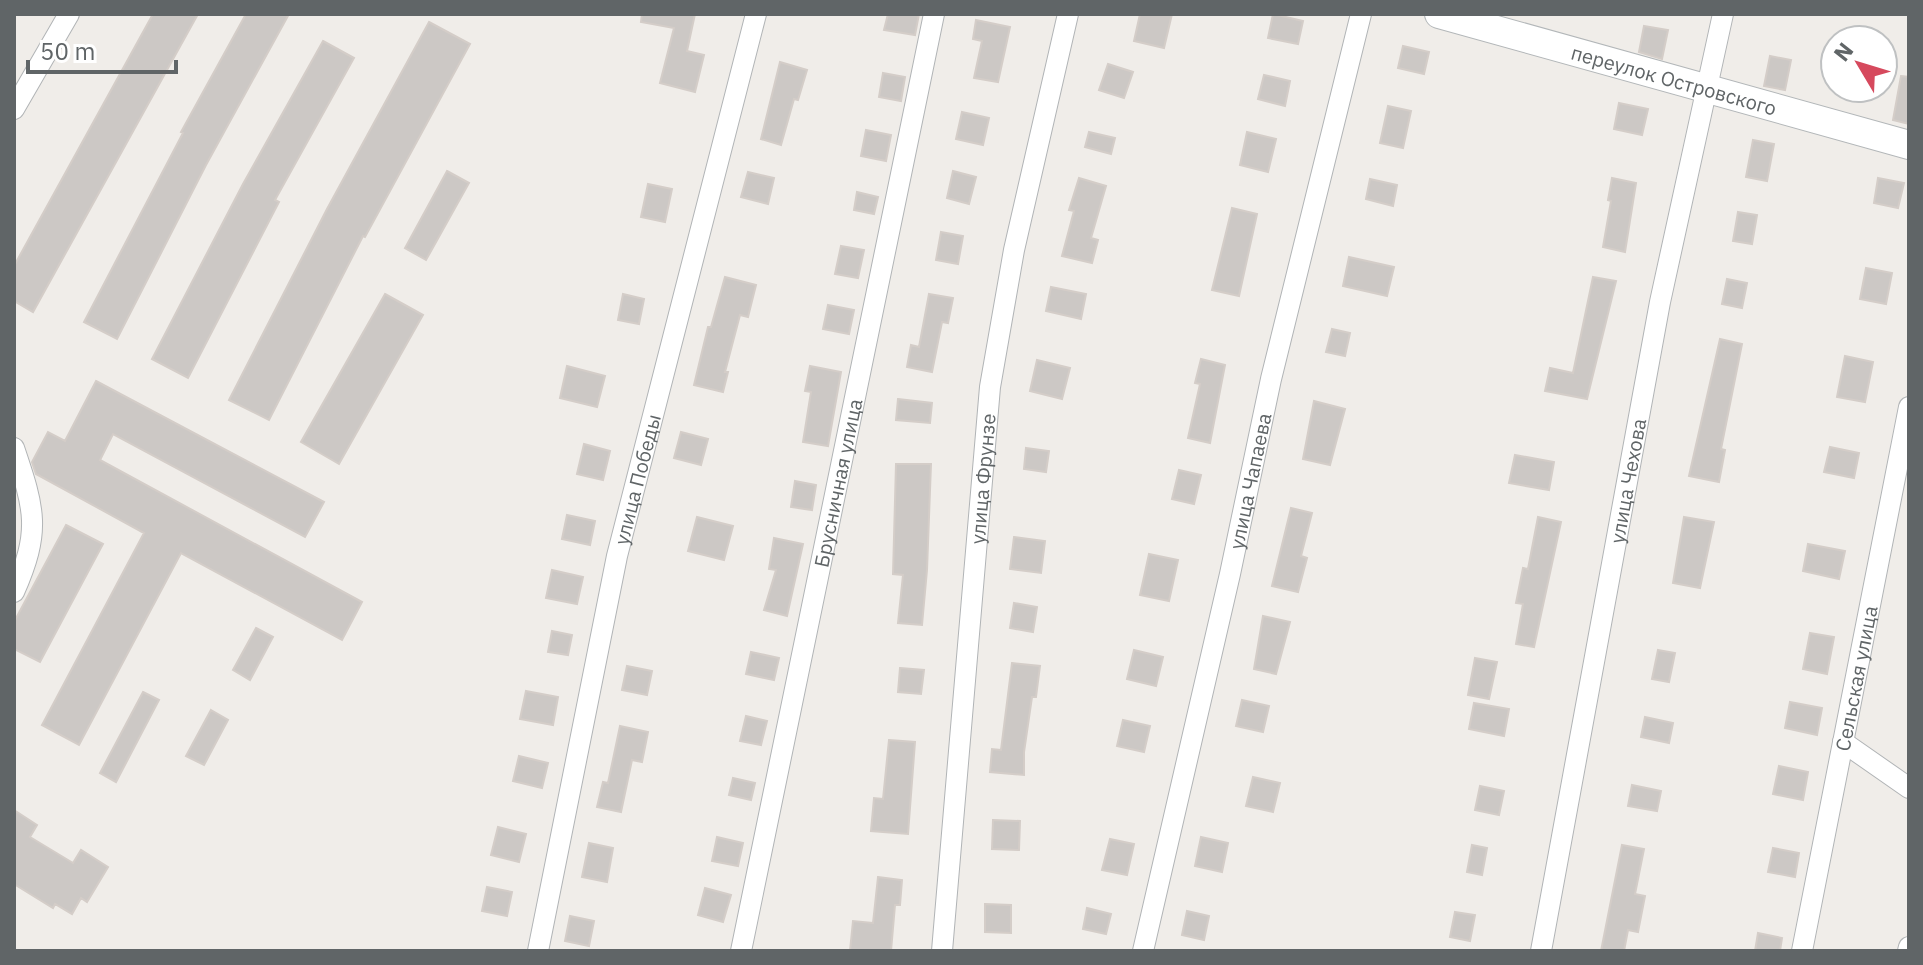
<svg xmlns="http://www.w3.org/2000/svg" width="1923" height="965" viewBox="0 0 1923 965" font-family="'IBM Plex Sans',sans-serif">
<rect width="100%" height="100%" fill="#f0ede9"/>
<path fill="#ccc8c5" stroke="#d4cdc8" stroke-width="2" d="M 153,14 L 198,14 L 33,312 L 14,301 L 14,266 Z
M 246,14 L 289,14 L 206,165 L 117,339 L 84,322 L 183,133 L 181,132 Z
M 642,14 L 695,14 L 687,51 L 704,55 L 695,92 L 660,83 L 674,28 L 641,22 Z
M 888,14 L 919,14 L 915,35 L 884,30 Z
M 1140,14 L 1172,14 L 1164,48 L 1134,41 Z
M 1273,14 L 1303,21 L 1298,44 L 1268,38 Z
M 976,20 L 1010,27 L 998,82 L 974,78 L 982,41 L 973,39 Z
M 429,22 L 470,44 L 365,237 L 363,236 L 269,420 L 229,400 L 327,209 Z
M 1644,26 L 1668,30 L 1662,59 L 1639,52 Z
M 323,41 L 354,58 L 275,200 L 279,202 L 188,378 L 152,359 L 243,184 Z
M 1403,46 L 1429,52 L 1424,74 L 1398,68 Z
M 1770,56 L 1791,60 L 1785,90 L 1764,86 Z
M 780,62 L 807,70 L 798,100 L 794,99 L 781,145 L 761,139 Z
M 1108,64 L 1133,72 L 1124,98 L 1099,90 Z
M 883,73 L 905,77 L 901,101 L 879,97 Z
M 1264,75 L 1290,81 L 1285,106 L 1258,99 Z
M 1901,76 L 1909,77 L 1909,124 L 1893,120 Z
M 1619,103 L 1648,109 L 1642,135 L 1614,129 Z
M 1388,106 L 1411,111 L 1403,148 L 1380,143 Z
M 962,112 L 989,118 L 983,145 L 956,139 Z
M 866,130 L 891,135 L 886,161 L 861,156 Z
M 1089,132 L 1115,138 L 1111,154 L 1085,147 Z
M 1247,132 L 1276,139 L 1268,172 L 1240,165 Z
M 1753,140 L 1774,144 L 1767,181 L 1746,177 Z
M 447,171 L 469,183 L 426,260 L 405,248 Z
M 953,171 L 976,177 L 969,204 L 947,198 Z
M 748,172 L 774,178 L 768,204 L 741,197 Z
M 1079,178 L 1106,186 L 1091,238 L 1098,240 L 1092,263 L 1062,256 L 1074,211 L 1069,210 Z
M 1612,178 L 1636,183 L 1625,252 L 1603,247 L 1611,201 L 1608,200 Z
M 1878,178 L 1904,183 L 1898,208 L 1874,203 Z
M 1370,179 L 1397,185 L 1393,206 L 1366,199 Z
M 648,184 L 672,189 L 665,222 L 641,217 Z
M 857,192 L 878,197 L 874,214 L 854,210 Z
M 1232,208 L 1257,214 L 1239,296 L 1212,290 Z
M 1738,212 L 1757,215 L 1752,244 L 1733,241 Z
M 941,232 L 963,236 L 958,264 L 936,260 Z
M 841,246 L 864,250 L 858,278 L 835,274 Z
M 1349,257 L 1394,267 L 1387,296 L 1343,286 Z
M 1866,268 L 1892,273 L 1886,304 L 1860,299 Z
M 725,277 L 756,285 L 748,317 L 740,315 L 725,372 L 728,372 L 723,392 L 694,385 L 708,327 L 711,327 Z
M 1593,277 L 1616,281 L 1587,399 L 1545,391 L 1550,368 L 1573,373 Z
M 1727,279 L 1747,283 L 1742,308 L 1722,304 Z
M 1051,287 L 1086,294 L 1081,319 L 1046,311 Z
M 385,294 L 423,315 L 339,464 L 301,442 Z
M 623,294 L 644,299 L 639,324 L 618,320 Z
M 929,294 L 953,298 L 948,323 L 942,322 L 932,372 L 907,367 L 911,345 L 919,347 Z
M 828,305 L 854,310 L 849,334 L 823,329 Z
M 1332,329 L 1350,333 L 1345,356 L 1326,352 Z
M 1720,339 L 1742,344 L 1721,449 L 1725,450 L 1719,482 L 1689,476 Z
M 1845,356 L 1873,362 L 1865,402 L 1837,397 Z
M 1201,359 L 1225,365 L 1210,443 L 1188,438 L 1200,384 L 1195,383 Z
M 1037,360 L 1070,368 L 1062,399 L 1030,391 Z
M 567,366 L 605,376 L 597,407 L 560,398 Z
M 810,366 L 841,372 L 828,446 L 803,442 L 811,392 L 805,391 Z
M 96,381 L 324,502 L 305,537 L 113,434 L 100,460 L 362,602 L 342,640 L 181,553 L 79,745 L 42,725 L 144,533 L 36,474 L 32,462 L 48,432 L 65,441 Z
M 898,399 L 932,403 L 930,423 L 896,420 Z
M 1314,401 L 1345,409 L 1330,465 L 1303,459 Z
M 681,432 L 708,439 L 701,465 L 674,458 Z
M 584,444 L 610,451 L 603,480 L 577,474 Z
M 1830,447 L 1859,453 L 1854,478 L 1824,472 Z
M 1026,448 L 1049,451 L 1046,472 L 1024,469 Z
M 1515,455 L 1554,462 L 1549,490 L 1509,483 Z
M 896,464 L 931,464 L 927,570 L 922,625 L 898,623 L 903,575 L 893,574 Z
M 1179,470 L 1201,475 L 1194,504 L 1172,499 Z
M 795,481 L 816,485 L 812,510 L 791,507 Z
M 1291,508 L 1312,513 L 1301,556 L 1307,558 L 1298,592 L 1272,586 Z
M 567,515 L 595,521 L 590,545 L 562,539 Z
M 697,517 L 733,526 L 724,560 L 688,551 Z
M 1538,517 L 1561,522 L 1534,647 L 1516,644 L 1523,604 L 1516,603 L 1523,568 L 1528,569 Z
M 1684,517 L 1714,522 L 1700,588 L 1673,583 Z
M 66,525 L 103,544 L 40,662 L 14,649 L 14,622 Z
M 1014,537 L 1045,541 L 1041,573 L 1010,569 Z
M 774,538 L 803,544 L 787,616 L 764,610 L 776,570 L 769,569 Z
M 1808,544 L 1845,551 L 1839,579 L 1803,571 Z
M 1149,554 L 1178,560 L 1169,601 L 1140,595 Z
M 552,570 L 583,577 L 577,604 L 546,598 Z
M 1014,603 L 1037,607 L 1033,632 L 1010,628 Z
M 1263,616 L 1290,622 L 1276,674 L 1254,669 Z
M 256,628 L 273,637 L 250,680 L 233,670 Z
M 552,631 L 572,635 L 568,655 L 548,652 Z
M 1810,633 L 1834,637 L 1827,674 L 1803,669 Z
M 1134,650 L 1163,657 L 1156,686 L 1127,679 Z
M 1658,650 L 1675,653 L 1669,682 L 1652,679 Z
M 751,652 L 779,658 L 774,680 L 746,674 Z
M 1475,658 L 1497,662 L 1489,699 L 1468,695 Z
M 1012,663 L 1040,666 L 1036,697 L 1032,697 L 1024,752 L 1024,775 L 990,772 L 992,749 L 1001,750 Z
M 627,666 L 652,671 L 647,695 L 622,690 Z
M 900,668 L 924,670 L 921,694 L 898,692 Z
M 526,691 L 558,697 L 553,725 L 520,719 Z
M 143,692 L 159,700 L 116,782 L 100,773 Z
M 1242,700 L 1269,706 L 1263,732 L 1236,726 Z
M 1790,702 L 1822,708 L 1817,735 L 1785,728 Z
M 1474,703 L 1509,709 L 1504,736 L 1469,729 Z
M 211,710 L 228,720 L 204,765 L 186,756 Z
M 746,716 L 767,721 L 761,745 L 740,741 Z
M 1645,717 L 1673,723 L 1669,743 L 1641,737 Z
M 1123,720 L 1150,726 L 1144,752 L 1117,746 Z
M 620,726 L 648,732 L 642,762 L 632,760 L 621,812 L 597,807 L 603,782 L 608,783 Z
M 889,740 L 915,742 L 908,834 L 871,831 L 874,798 L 883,799 Z
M 519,756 L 548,763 L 542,788 L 513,781 Z
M 1779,766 L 1808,772 L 1803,800 L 1773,794 Z
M 1253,777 L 1280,783 L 1273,812 L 1246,806 Z
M 733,778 L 755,783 L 751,800 L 729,795 Z
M 1632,785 L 1661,791 L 1657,811 L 1628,806 Z
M 1480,786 L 1504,791 L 1499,815 L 1475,810 Z
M 14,810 L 37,825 L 30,837 L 73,863 L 81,850 L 108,867 L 87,902 L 81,898 L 72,914 L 55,904 L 53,908 L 14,884 Z
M 993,820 L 1020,821 L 1019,850 L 992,849 Z
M 498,827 L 526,834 L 519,862 L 491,855 Z
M 717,837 L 743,843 L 738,866 L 712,861 Z
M 1201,837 L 1228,843 L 1222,872 L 1195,866 Z
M 1110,839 L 1134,844 L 1127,875 L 1102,870 Z
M 589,843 L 613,848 L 607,882 L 582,877 Z
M 1472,845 L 1487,848 L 1482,875 L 1467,872 Z
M 1622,845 L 1644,849 L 1635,894 L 1645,896 L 1638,932 L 1628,930 L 1624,951 L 1601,951 Z
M 1773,848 L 1799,853 L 1795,877 L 1768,872 Z
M 878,877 L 902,880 L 900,905 L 895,905 L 891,951 L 850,951 L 853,921 L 873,923 Z
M 487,887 L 512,892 L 507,916 L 482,911 Z
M 705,888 L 731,895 L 723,922 L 698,915 Z
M 985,904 L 1011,905 L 1011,933 L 985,932 Z
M 1087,908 L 1111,914 L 1106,934 L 1083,929 Z
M 1187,911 L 1209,916 L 1204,940 L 1182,935 Z
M 1455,912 L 1475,915 L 1470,941 L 1450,937 Z
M 570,916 L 594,921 L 589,946 L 565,941 Z
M 1758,933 L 1782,938 L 1780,951 L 1755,951 Z"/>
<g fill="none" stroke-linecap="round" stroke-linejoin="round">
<defs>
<g id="street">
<path d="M 14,109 L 69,14"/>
<path d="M 14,448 C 35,510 41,531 14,592"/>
<path d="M 1843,742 L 1909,788"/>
<path id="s1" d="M 538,951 L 617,556 L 756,14"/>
<path id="s2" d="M 741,951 L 934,14"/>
<path id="s3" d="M 942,951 L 990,387 L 1014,250 L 1068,14"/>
<path id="s4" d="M 1143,951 L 1230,574 L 1271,379 L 1361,14"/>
<path id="s5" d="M 1541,951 L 1660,302 L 1723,14"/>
<path id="s6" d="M 1802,951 L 1909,407"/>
<path d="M 1908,951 L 1909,947"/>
</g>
<g id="secondary">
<path id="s7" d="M 1439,14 L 1909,145"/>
</g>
</defs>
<use href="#street" stroke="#b1b4b6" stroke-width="22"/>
<use href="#secondary" stroke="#b3b7b9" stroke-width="30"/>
<use href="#street" stroke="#fff" stroke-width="20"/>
<use href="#secondary" stroke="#fff" stroke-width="28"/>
</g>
<g text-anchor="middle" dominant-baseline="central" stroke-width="6" stroke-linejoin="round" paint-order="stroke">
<g font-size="20" fill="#606567" stroke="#fff">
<text stroke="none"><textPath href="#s7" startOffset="244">переулок Островского</textPath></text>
<text stroke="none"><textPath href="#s3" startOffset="474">улица Фрунзе</textPath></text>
<text stroke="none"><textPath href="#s1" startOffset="482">улица Победы</textPath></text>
<text stroke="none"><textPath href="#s2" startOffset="478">Брусничная улица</textPath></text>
<text stroke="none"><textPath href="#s4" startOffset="482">улица Чапаева</textPath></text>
<text stroke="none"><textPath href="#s5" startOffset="478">улица Чехова</textPath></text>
<text stroke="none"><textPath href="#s6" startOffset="278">Сельская улица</textPath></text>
</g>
</g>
<rect width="1923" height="965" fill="none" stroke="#606567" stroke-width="32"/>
<g transform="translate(1859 64) rotate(308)"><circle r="38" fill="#ffffff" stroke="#bfc1c2" stroke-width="2"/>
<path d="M0-6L14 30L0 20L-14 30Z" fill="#d6495d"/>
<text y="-12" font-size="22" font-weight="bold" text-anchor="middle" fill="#606567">N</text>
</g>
<path d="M28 60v12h148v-12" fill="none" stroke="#606567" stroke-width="4"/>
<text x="40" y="60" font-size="24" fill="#606567" stroke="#ffffff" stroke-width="6" paint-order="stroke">50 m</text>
</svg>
